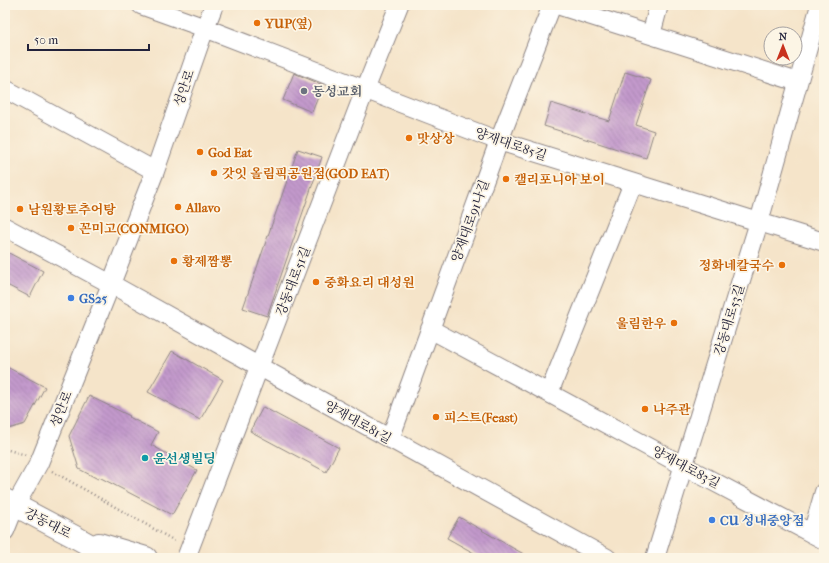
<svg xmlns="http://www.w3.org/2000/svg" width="829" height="563" viewBox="0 0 829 563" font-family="'IM FELL French Canon','Noto Serif KR',serif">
<defs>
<pattern id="building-back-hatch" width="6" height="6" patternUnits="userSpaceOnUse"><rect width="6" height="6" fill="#c39acc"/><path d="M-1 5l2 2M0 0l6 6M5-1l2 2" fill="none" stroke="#9e7da7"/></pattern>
</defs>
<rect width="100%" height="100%" fill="#fcf5e5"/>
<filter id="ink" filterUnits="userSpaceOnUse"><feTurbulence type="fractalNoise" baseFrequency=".025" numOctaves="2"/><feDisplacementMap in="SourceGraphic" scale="8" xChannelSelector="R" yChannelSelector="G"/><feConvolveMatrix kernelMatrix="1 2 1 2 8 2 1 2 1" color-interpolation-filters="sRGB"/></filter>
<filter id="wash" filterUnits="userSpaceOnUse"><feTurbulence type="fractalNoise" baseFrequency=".012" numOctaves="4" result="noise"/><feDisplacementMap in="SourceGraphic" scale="16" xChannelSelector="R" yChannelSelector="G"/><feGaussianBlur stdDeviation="0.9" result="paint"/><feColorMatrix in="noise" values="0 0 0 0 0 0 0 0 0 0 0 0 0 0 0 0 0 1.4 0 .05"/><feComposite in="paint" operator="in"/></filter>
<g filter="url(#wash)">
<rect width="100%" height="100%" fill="#f5e4c9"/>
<g id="blocks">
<path fill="url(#building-back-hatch)" d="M 625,72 L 651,80 L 636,125 L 654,131 L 646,158 L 544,126 L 551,103 L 609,121 Z
M 294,73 L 323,85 L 312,112 L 283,100 Z
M 298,149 L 322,157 L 267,316 L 243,308 Z
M 5,251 L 43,271 L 30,297 L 5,284 Z
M 172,351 L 223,380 L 200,420 L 148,392 Z
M 5,366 L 45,387 L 25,424 L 5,430 Z
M 89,396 L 130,416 L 129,417 L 158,432 L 151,445 L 197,470 L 172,515 L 99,477 L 98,479 L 79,469 L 69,436 Z
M 263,407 L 339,448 L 326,472 L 250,431 Z
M 459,517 L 511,547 L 531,558 L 483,558 L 447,538 Z"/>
</g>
</g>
<g filter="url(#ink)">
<use href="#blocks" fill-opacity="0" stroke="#8c8382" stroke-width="1"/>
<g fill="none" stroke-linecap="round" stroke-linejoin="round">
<defs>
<path id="minor" d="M 141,5 L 205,28 L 499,141 L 759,222 L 824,242
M 557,5 L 798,82
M 651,35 L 659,5
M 5,89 L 155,171
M 5,227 L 111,284 L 260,367 L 607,558
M 430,329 L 684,466 L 824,540
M 549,393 L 633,183
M 390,439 L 499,141 L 552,5
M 5,531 L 15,506 L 39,463 L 111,284 L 155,171 L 205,28 L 214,5
M 812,534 L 824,492
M 186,558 L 365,90 L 399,5
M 655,558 L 759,222 L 820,5"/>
<path id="major" d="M 5,500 L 77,538 L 113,558
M 99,544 L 146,558"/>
</defs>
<use href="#minor" stroke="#8c8382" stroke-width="20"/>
<use href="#major" stroke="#8c8382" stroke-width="24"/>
<path stroke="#8c8382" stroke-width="2.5" stroke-dasharray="1 3" stroke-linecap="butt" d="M 5,449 L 26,455
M 52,471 L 175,541"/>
<use href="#minor" stroke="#fff" stroke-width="18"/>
<use href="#major" stroke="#fff" stroke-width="22"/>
</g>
</g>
<g fill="#e8710a" stroke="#fcf5e5" stroke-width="1.5">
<circle cx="257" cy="23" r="4"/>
<circle cx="409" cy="138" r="4"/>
<circle cx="200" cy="152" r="4"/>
<circle cx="214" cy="173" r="4"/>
<circle cx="506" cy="179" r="4"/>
<circle cx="178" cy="207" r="4"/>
<circle cx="20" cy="209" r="4"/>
<circle cx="71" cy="228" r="4"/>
<circle cx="174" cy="261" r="4"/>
<circle cx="782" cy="265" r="4"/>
<circle cx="316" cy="282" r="4"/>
<circle cx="674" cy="323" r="4"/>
<circle cx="645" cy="409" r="4"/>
<circle cx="436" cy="417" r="4"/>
</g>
<circle fill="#6b7280" stroke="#fcf5e5" stroke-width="1.5" cx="304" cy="91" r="4"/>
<g fill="#3f7fe0" stroke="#fcf5e5" stroke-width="1.5">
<circle cx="71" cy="298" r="4"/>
<circle cx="712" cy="520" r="4"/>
</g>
<circle fill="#0f9aa8" stroke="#fcf5e5" stroke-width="1.5" cx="145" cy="458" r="4"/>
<g text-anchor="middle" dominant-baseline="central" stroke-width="3.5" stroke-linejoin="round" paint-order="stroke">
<g font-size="13" font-weight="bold" fill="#c56008" stroke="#fcf5e5" text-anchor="start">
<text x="265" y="23">YUP(옆)</text>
<text x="417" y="138">맛상상</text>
<text x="208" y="152">God Eat</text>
<text x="222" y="173">갓잇 올림픽공원점(GOD EAT)</text>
<text x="514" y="179">캘리포니아 보이</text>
<text x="186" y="207">Allavo</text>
<text x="28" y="209">남원황토추어탕</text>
<text x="79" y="228">꼰미고(CONMIGO)</text>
<text x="182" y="261">황제짬뽕</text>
<text x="774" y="265" text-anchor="end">정화네칼국수</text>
<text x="324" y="282">중화요리 대성원</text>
<text x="666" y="323" text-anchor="end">울림한우</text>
<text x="653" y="409">나주관</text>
<text x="444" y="417">피스트(Feast)</text>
</g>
<g font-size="13" fill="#22223b" stroke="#fcf5e5">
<text transform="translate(184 88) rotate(-71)">성안로</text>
<text transform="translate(511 144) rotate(19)">양재대로85길</text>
<text transform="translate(470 221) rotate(-70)">양재대로91나길</text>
<text transform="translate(293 281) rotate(-69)">강동대로51길</text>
<text transform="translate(729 320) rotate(-73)">강동대로53길</text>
<text transform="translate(61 409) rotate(-68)">성안로</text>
<text transform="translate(358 422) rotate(29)">양재대로81길</text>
<text transform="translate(686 467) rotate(28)">양재대로83길</text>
<text transform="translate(48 523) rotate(27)">강동대로</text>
</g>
<g font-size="13" font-weight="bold" fill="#5b616d" stroke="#fcf5e5" text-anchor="start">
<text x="312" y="91">동성교회</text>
</g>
<g font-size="13" font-weight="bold" fill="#366cbe" stroke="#fcf5e5" text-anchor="start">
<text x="79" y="298">GS25</text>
<text x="720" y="520">CU 성내중앙점</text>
</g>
<g font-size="13" font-weight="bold" fill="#0d838f" stroke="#fcf5e5" text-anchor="start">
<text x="153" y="458">윤선생빌딩</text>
</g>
</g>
<rect width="829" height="563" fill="none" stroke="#fcf5e5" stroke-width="20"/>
<g transform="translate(783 46)"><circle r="19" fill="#fcf5e5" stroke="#a5a1a1"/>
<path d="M0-3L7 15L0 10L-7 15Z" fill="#c8321e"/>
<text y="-6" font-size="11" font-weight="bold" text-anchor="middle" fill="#22223b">N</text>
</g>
<path d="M28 44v6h121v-6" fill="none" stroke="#22223b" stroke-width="2"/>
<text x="34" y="44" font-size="12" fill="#22223b" stroke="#fcf5e5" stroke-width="3" paint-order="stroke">50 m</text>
</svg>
